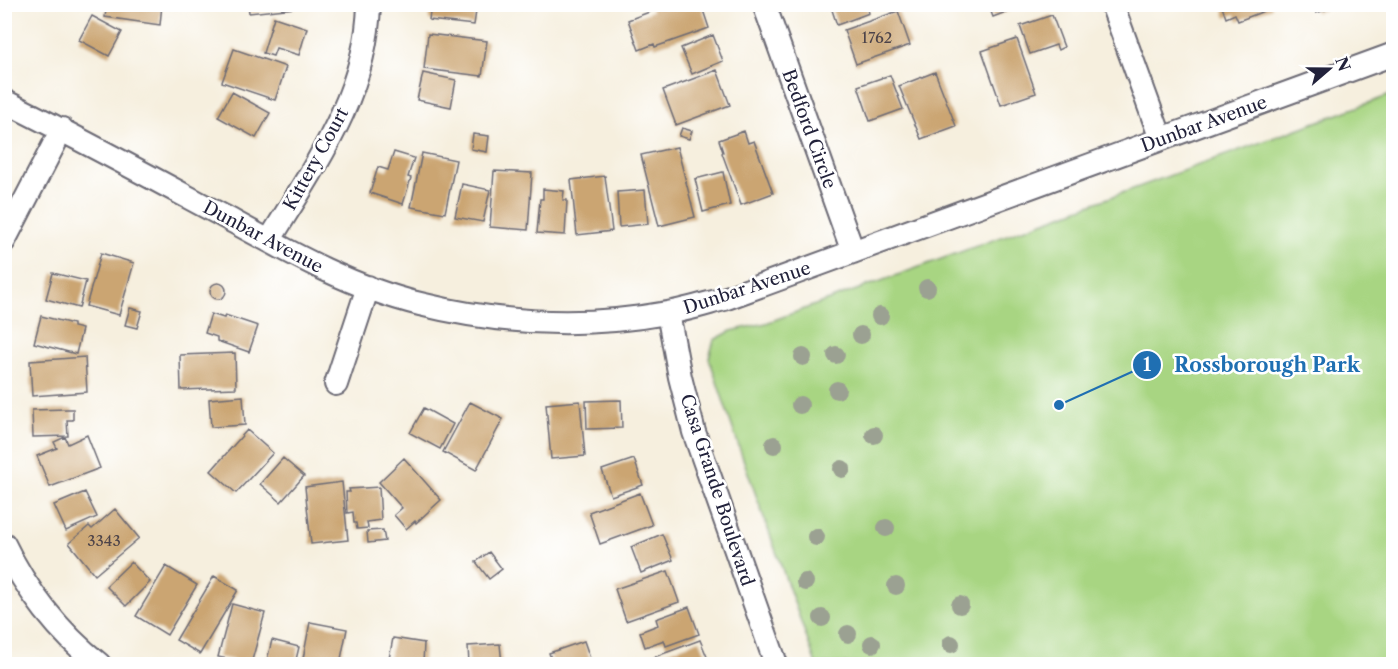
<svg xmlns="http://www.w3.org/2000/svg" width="1398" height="669" viewBox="0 0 1398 669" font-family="'Libre Caslon Text',serif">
<rect width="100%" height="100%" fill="#fff"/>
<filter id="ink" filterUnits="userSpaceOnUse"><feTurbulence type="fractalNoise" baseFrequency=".0167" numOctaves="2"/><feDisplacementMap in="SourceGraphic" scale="12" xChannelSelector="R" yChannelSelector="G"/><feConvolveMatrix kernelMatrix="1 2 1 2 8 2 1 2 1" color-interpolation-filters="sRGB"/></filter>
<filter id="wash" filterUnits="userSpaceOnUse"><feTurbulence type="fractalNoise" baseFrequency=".008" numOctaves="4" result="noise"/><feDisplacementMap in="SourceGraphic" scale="24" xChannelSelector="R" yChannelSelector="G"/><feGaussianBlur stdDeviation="1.35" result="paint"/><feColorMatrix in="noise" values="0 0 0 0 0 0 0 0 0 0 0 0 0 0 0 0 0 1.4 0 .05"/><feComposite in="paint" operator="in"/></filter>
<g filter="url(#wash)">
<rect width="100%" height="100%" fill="#f6efde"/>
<path fill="#a8d582" stroke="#657c5e" stroke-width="1.5" d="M 1393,94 L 1393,664 L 816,664 L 741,453 L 709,358 L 714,340 L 731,331 L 766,323 Z"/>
<g id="blocks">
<path fill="#cba572" d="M 107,4 L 162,4 L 160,25 L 105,17 Z
M 248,4 L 304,4 L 304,7 L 249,13 Z
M 431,4 L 477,4 L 474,25 L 429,20 Z
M 650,4 L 701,4 L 709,28 L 655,47 L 654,44 L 639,50 L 628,20 L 652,11 Z
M 830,4 L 866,4 L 869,13 L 837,25 Z
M 988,4 L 1024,4 L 1024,5 L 993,17 Z
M 1221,4 L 1271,4 L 1272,8 L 1238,21 L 1235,14 L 1226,18 Z
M 1313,4 L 1339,4 L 1339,5 L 1316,13 Z
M 898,11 L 910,45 L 856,64 L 844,30 Z
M 1052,15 L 1064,47 L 1058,50 L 1056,45 L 1030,54 L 1020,26 Z
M 92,16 L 122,32 L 109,56 L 79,40 Z
M 274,17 L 307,28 L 299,55 L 276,48 L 273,56 L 263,53 Z
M 428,34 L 487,41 L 482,76 L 424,69 Z
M 713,35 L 723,61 L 692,74 L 681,48 Z
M 1017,39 L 1036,93 L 1001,105 L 982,51 Z
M 234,49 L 286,67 L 275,100 L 222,82 Z
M 717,70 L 730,105 L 676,125 L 663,90 Z
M 935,72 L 956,126 L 921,139 L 899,86 Z
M 423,73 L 456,80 L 451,107 L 417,100 Z
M 890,75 L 903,109 L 870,121 L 858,86 Z
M 232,92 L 270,113 L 256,138 L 218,117 Z
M 682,128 L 692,131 L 689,139 L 679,136 Z
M 744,131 L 748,143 L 754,141 L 773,193 L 741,205 L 722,153 L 723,152 L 719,140 Z
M 473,134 L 489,136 L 487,152 L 471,149 Z
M 677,147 L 695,217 L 659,226 L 641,155 Z
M 394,152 L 414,158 L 408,177 L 411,178 L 403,204 L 370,193 L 378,167 L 388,170 Z
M 422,153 L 456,160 L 445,213 L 411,207 Z
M 494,171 L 532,173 L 528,230 L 490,227 Z
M 723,172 L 730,205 L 703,212 L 695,179 Z
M 605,176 L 612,231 L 577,235 L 571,180 Z
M 462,184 L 490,190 L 483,222 L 455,217 Z
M 543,189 L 564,191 L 563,200 L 567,200 L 565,235 L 537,233 L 540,199 L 543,199 Z
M 645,190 L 648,224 L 619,227 L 617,192 Z
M 101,253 L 134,263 L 119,315 L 86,306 Z
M 53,273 L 86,281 L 79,308 L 46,299 Z
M210 291a8 8 0 1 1 16 0a8 8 0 1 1-16 0Z
M 130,308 L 142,311 L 137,328 L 125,325 Z
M 211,314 L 224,318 L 225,315 L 258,326 L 249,352 L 217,341 L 217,337 L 205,333 Z
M 41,316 L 73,324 L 73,327 L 82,329 L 76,354 L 34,343 Z
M 235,353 L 236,388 L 181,390 L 180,355 Z
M 85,357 L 87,392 L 32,396 L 30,361 Z
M 243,396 L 245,425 L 211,427 L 209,399 Z
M 621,400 L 622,428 L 587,429 L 586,401 Z
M 580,401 L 585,456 L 551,459 L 546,404 Z
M 470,402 L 503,419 L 476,470 L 443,452 Z
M 424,408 L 453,424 L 440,449 L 410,433 Z
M 67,409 L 73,409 L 73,420 L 67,420 L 68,436 L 33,437 L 32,410 Z
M 247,430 L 273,453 L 236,493 L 211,471 Z
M 87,435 L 100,468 L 50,487 L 37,456 L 57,448 L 54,442 L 65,437 L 68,444 Z
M 283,458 L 304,476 L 281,502 L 260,484 Z
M 404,458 L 441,500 L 416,523 L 415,521 L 406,529 L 394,515 L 402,508 L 379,482 Z
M 634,459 L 643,485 L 611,496 L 602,470 Z
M 342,482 L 348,540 L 311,544 L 305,487 Z
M 379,487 L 381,520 L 367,522 L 368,528 L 357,529 L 356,523 L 354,523 L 353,512 L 347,513 L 346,492 L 350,492 L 349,489 Z
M 85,492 L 97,517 L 66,531 L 54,505 Z
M 640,493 L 652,525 L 600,544 L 589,512 Z
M 115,509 L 139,538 L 95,575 L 69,543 L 89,526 L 92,529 Z
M 383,530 L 385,541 L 368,543 L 367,531 Z
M 662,534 L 673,560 L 641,573 L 631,547 Z
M 489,552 L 502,569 L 489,579 L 476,562 Z
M 131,562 L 150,582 L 126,606 L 106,586 Z
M 166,566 L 197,585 L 167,635 L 136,616 Z
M 668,571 L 679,602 L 626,621 L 615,589 Z
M 214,576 L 238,590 L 200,654 L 176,640 Z
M 232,604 L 265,613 L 251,664 L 218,657 Z
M 689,607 L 699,634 L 666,646 L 664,640 L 645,647 L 640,632 L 658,625 L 656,619 Z
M 310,622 L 347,629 L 340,664 L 302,664 Z
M 393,638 L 424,643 L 423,664 L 388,664 Z
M 272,640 L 299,647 L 295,664 L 266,664 Z
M 700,640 L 710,664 L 651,664 L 649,659 Z
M 584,641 L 592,664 L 553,664 L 549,653 Z
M 500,644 L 502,664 L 469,664 L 468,646 Z"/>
</g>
</g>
<g filter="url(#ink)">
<use href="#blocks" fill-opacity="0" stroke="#6c6a74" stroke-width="1.5"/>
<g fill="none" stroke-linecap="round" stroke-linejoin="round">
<defs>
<path id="minor" d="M 764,4 L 853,252
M 1112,4 L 1161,139
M 4,101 C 79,138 152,178 225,217 C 287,251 350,287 420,304 C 501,324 585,328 667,313 C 686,310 705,304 724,299 L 1394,54
M 4,241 L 62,129
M 269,241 C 314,167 367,94 369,4
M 668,313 L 680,377 L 694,432 L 776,664
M 336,384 L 368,287
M 4,544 C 26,590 59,633 99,664"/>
</defs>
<use href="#minor" stroke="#6c6a74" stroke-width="26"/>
<use href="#minor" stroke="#fff" stroke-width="22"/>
</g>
<g fill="#9ba192">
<circle cx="927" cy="288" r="9"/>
<circle cx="880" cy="316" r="9"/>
<circle cx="861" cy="335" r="9"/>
<circle cx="836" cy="355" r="9"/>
<circle cx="803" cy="357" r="9"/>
<circle cx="837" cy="390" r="9"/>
<circle cx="800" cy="405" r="9"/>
<circle cx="874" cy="435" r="9"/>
<circle cx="774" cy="445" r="9"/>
<circle cx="842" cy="469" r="9"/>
<circle cx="886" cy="528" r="9"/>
<circle cx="816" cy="537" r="9"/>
<circle cx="805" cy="582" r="9"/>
<circle cx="896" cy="586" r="9"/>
<circle cx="960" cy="605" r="9"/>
<circle cx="822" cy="618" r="9"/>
<circle cx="848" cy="634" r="9"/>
<circle cx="872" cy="644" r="9"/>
<circle cx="951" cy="644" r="9"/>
</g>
</g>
<g text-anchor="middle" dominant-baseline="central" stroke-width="5" stroke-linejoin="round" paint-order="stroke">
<g font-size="15" fill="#4c4349">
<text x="877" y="37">1762</text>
<text x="104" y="540">3343</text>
</g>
<g font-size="18" fill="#22223b" stroke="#fff">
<text transform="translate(1204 124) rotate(-20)">Dunbar Avenue</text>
<text transform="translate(809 129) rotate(70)">Bedford Circle</text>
<text transform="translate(316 159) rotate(-61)">Kittery Court</text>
<text transform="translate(263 237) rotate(28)">Dunbar Avenue</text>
<text transform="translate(747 288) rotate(-18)">Dunbar Avenue</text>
<text transform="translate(717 490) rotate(72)">Casa Grande Boulevard</text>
</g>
</g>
<path fill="none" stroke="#1f6fb2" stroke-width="2" d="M1059 405L1147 365"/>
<g fill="#1f6fb2" stroke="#fff" stroke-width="2">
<circle cx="1059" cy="405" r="6"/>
<circle cx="1147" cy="365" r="15"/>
</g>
<g font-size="18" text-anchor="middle" font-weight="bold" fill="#fff">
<text x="1147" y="371">1</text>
</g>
<g font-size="20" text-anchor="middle" font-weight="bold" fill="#1f6fb2" stroke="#fff" stroke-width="5" stroke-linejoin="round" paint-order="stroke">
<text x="1267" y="372">Rossborough Park</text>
</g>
<rect width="1398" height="669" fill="none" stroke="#fff" stroke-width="24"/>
<g transform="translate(1329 69) rotate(70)" stroke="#ffffff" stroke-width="4.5" paint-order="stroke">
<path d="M0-4.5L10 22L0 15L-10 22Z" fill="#22223b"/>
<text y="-9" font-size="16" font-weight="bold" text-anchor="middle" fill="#22223b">N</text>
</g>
</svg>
